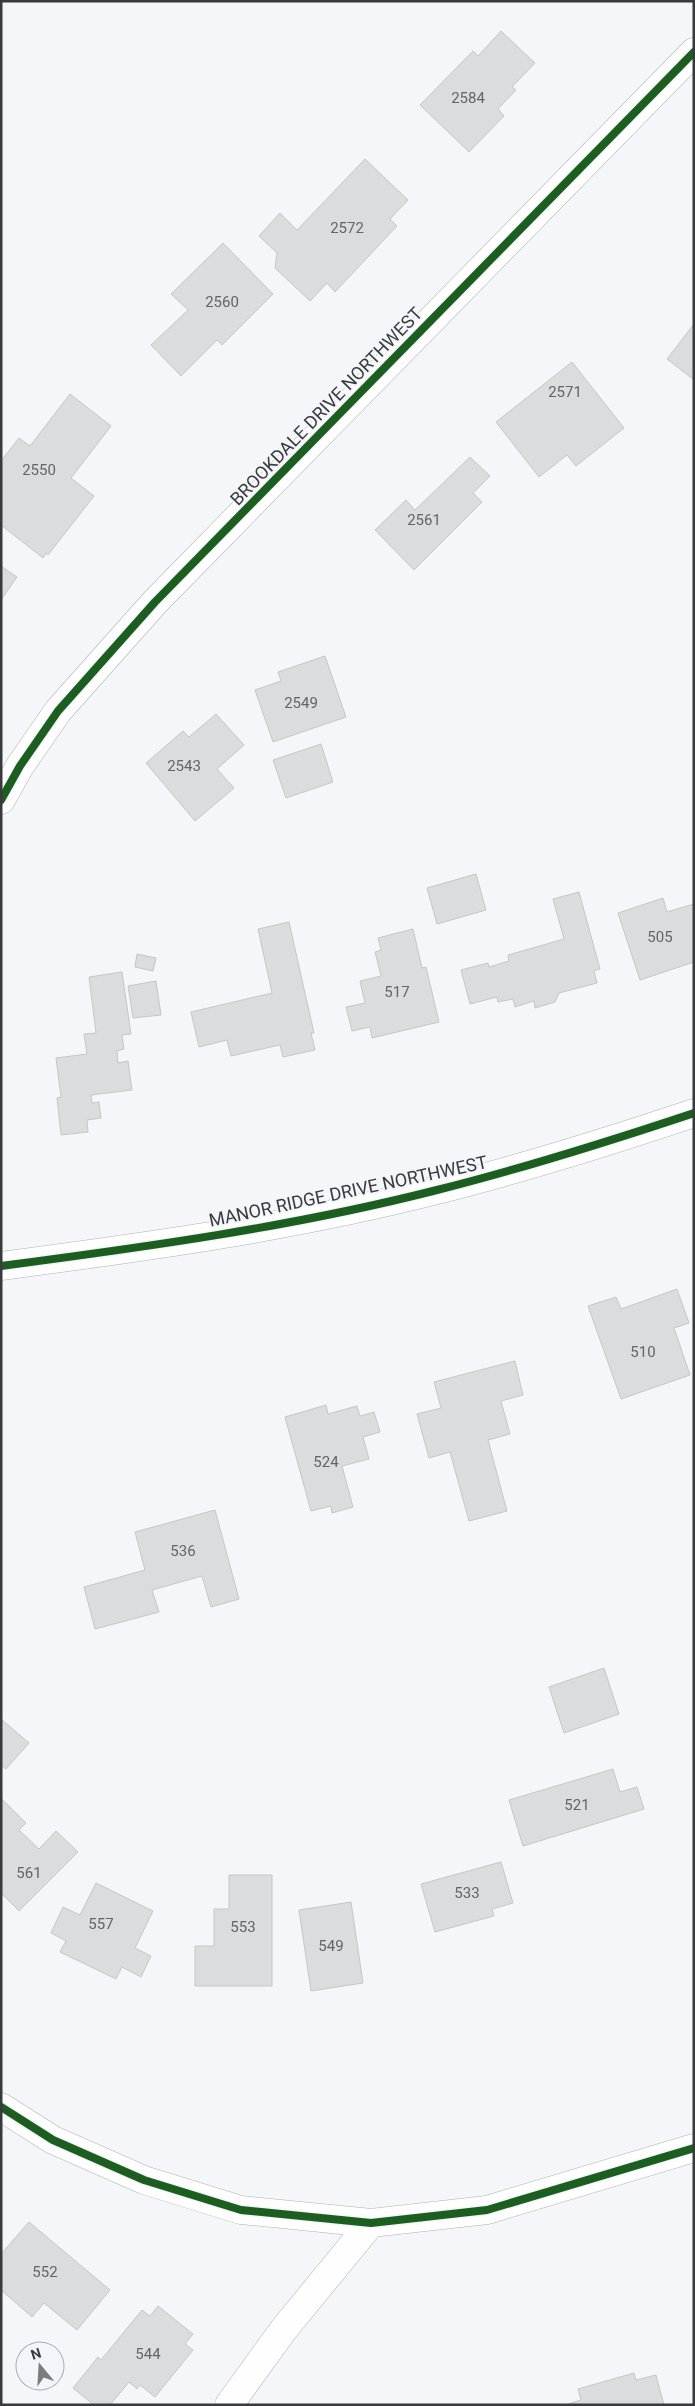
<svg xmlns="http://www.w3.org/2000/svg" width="695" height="2406" viewBox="0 0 695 2406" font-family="Roboto,sans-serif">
<rect width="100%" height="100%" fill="#f5f6f9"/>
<path fill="#dbdcde" stroke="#c6c6c8" d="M 501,31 L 535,63 L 512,87 L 516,90 L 498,109 L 504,116 L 469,152 L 420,105 L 473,51 L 478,56 Z
M 365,159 L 408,200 L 390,219 L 397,226 L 335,292 L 327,283 L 310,301 L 275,268 L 277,253 L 259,236 L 280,213 L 297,230 Z
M 223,243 L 273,294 L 222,345 L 217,340 L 181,376 L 151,345 L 188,310 L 171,294 Z
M 694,324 L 694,380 L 667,359 Z
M 572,362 L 624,428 L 576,466 L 567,455 L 539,477 L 496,422 Z
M 70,394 L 111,426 L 71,478 L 94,496 L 48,555 L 46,553 L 43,558 L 1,525 L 1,461 L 19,438 L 30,446 Z
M 470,457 L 490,476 L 473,493 L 482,502 L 414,570 L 375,530 L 406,500 L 415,510 Z
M 1,566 L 17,577 L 1,600 Z
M 325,656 L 346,717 L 273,742 L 255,690 L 281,681 L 278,672 Z
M 216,714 L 244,745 L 217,769 L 234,788 L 195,821 L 146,763 L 183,731 L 189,737 Z
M 321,744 L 333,782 L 286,798 L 273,760 Z
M 476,874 L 486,910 L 437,924 L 427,888 Z
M 579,892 L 600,969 L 594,971 L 597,983 L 559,993 L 555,1002 L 535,1008 L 534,1001 L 515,1007 L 513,999 L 498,1002 L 497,997 L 470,1004 L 461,970 L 488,963 L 489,967 L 509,961 L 508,955 L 564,939 L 553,899 Z
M 663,898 L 667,912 L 694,904 L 694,962 L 640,980 L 618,913 Z
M 289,922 L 314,1033 L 311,1033 L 315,1050 L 283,1057 L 280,1045 L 231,1056 L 227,1040 L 199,1047 L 191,1012 L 272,993 L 258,929 Z
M 413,929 L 422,968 L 426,967 L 439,1022 L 372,1038 L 370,1027 L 352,1031 L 346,1007 L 365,1003 L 360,981 L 381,976 L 375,952 L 381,950 L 378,938 Z
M 137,954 L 156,958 L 153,971 L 135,967 Z
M 122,972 L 131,1034 L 122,1035 L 124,1049 L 117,1051 L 118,1063 L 128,1061 L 132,1090 L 91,1095 L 92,1103 L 99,1102 L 101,1118 L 87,1120 L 88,1132 L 61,1135 L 57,1098 L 61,1097 L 56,1058 L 87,1054 L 84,1034 L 96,1033 L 89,977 Z
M 156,981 L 161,1015 L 133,1018 L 128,986 Z
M 677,1289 L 689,1323 L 674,1328 L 690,1375 L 621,1399 L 588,1306 L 616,1297 L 621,1309 Z
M 515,1361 L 523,1395 L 501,1401 L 510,1434 L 488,1440 L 507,1511 L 469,1521 L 450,1452 L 429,1458 L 417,1414 L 441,1408 L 434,1382 Z
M 326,1405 L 328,1414 L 357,1406 L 360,1416 L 374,1412 L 380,1432 L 363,1437 L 369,1459 L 342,1466 L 353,1507 L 332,1513 L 331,1506 L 311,1511 L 285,1417 Z
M 215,1510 L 239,1599 L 211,1607 L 202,1576 L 152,1590 L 159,1612 L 95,1629 L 84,1587 L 145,1570 L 135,1532 Z
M 604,1668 L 619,1714 L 564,1733 L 549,1687 Z
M 1,1719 L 29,1743 L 6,1769 L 1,1765 Z
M 613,1769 L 620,1792 L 637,1787 L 644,1809 L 523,1846 L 509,1800 Z
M 1,1798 L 26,1823 L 19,1830 L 39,1849 L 56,1831 L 78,1852 L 19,1911 L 1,1893 Z
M 501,1862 L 513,1903 L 492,1909 L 494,1916 L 435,1932 L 421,1884 Z
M 229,1875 L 272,1875 L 272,1986 L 195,1986 L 195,1946 L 214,1946 L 214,1909 L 229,1909 Z
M 96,1883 L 153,1911 L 135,1948 L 151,1956 L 141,1977 L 122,1967 L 116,1979 L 60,1952 L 66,1941 L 51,1933 L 63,1907 L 80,1915 Z
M 351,1902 L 363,1983 L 311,1991 L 299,1910 Z
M 29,2222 L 110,2290 L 77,2330 L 44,2303 L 32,2317 L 1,2290 L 1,2254 Z
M 158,2306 L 193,2334 L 185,2344 L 193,2350 L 155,2397 L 140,2385 L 137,2389 L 129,2382 L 110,2405 L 94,2405 L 73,2388 L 98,2357 L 101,2360 L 142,2310 L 150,2316 Z
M 634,2373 L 636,2380 L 656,2375 L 664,2405 L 565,2405 L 581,2400 L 578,2389 Z"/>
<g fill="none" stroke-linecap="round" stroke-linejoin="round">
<defs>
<path id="minor" d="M 1,800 L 20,766 L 58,711 L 155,602 L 694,52
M 1,1266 C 146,1247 291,1227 433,1191 C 521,1169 607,1142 694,1113
M 1,2107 L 53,2140 L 144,2180 L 241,2210 L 371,2223 L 487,2210 L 694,2148
M 229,2405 L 284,2329 L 371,2223"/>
</defs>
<use href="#minor" stroke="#b1b1b3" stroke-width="29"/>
<use href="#minor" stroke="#fefefe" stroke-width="28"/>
<defs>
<path id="cycleway" d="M 1,800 L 20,766 L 58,711 L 155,602 L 694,52
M 1,1266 C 146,1247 291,1227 433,1191 C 521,1169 607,1142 694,1113
M 1,2107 L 53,2140 L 144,2180 L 241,2210 L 371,2223 L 487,2210 L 694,2148"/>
</defs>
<use href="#cycleway" stroke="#f4f5fa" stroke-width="11"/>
<use href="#cycleway" stroke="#1b5e20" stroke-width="8"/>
</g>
<g text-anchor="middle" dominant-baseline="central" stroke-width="4" stroke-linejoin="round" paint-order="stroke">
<g font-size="15" fill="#636466">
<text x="468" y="98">2584</text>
<text x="347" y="228">2572</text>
<text x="222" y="302">2560</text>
<text x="565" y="392">2571</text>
<text x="39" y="470">2550</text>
<text x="424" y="520">2561</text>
<text x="301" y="703">2549</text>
<text x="184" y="766">2543</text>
<text x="660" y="937">505</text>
<text x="397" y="992">517</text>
<text x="643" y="1352">510</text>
<text x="326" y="1462">524</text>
<text x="183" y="1551">536</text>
<text x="577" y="1805">521</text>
<text x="29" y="1873">561</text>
<text x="467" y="1893">533</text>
<text x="101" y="1924">557</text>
<text x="243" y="1927">553</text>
<text x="331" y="1946">549</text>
<text x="45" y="2272">552</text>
<text x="148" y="2354">544</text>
</g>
<g font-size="18" fill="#393a3c" stroke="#f4f5fa">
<text transform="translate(326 406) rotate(-46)">BROOKDALE DRIVE NORTHWEST</text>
<text transform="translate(348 1191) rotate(-12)">MANOR RIDGE DRIVE NORTHWEST</text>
</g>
</g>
<rect width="695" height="2406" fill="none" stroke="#393a3c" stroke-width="5"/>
<g transform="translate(40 2366) rotate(342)"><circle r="24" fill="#f4f5fa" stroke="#a9aaae"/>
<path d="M0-4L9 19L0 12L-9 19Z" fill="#7b7c7e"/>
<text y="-8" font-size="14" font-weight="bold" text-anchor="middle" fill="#393a3c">N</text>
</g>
</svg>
